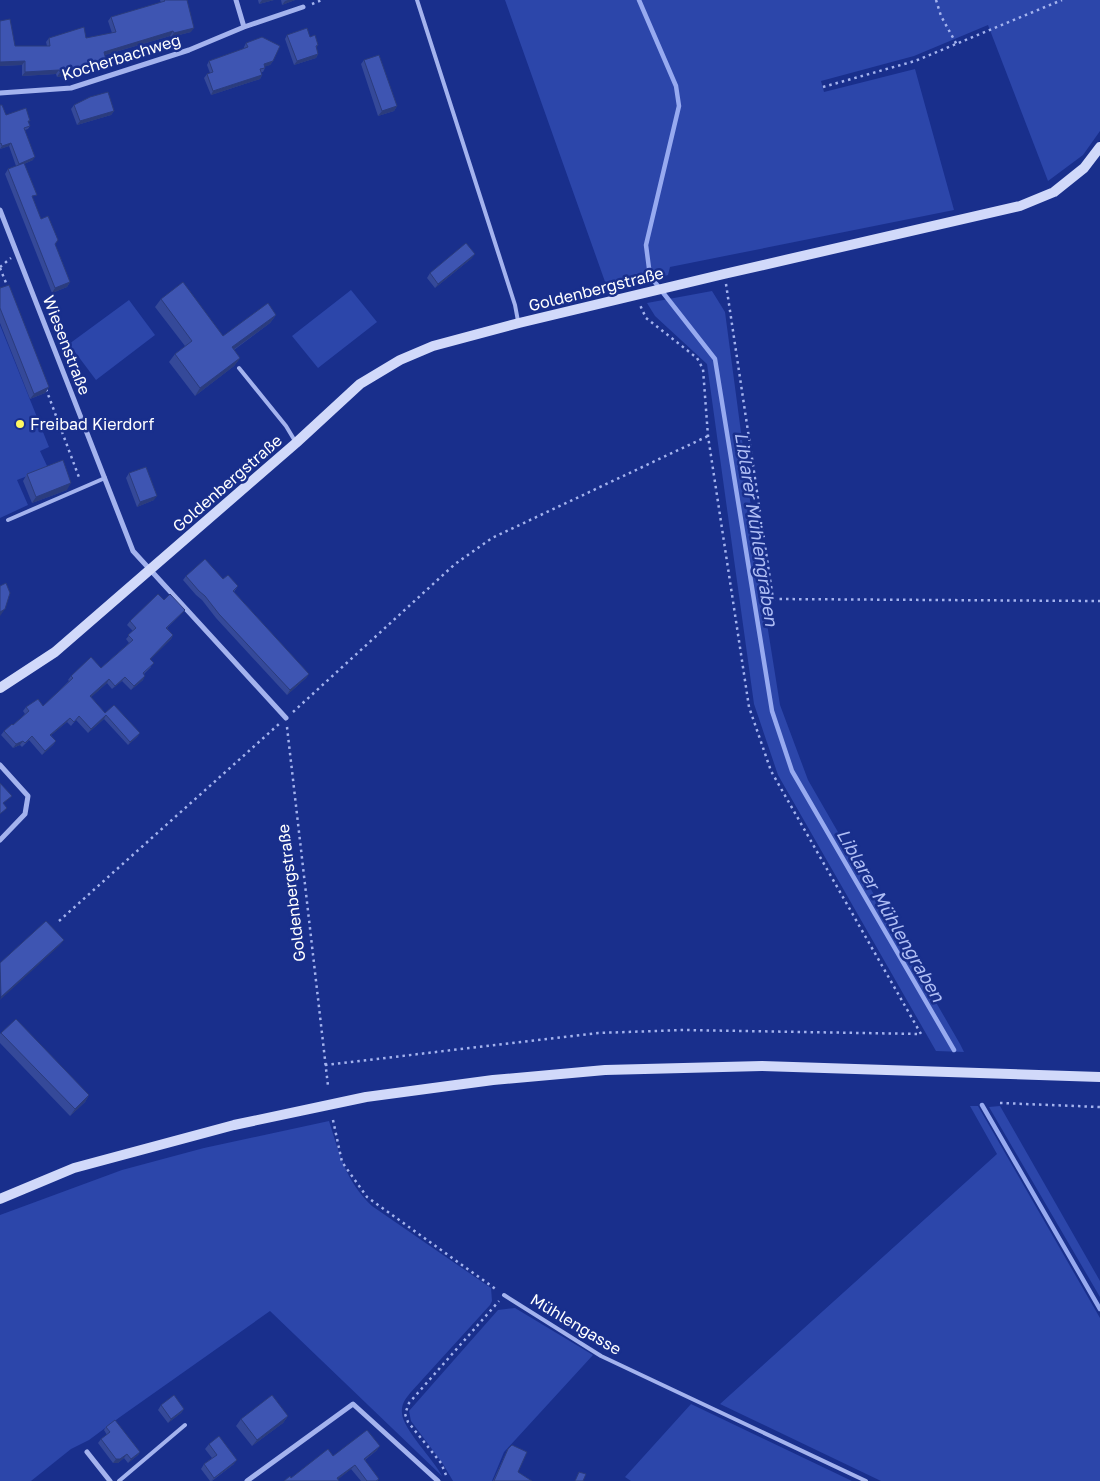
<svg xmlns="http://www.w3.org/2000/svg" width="1100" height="1481" viewBox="0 0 1100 1481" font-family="'Golos Text',sans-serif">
<rect width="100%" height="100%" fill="#192f8c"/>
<path fill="#2c46aa" d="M 505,0 L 1100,0 L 1100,131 L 1083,155 L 1048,181 L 988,25 L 914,56 L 821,81 L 824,92 L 915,69 L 954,210 L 670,267 L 668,275 L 609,293 Z
M 351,290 L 377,322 L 318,368 L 292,336 Z
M 712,291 L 725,312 L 764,605 L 780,705 L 808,780 L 960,1044 L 964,1052 L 936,1051 L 778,775 L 754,704 L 707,364 L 655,316 L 647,303 Z
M 129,300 L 155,335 L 96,380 L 69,344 Z
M 0,325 L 49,447 L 40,451 L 48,468 L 17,480 L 28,505 L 0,518 Z
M 970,1106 L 978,1106 L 1100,1318 L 1100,1481 L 881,1481 L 720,1404 L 997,1154 Z
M 1000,1106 L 1100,1281 L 1100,1297 L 989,1107 Z
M 329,1121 C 340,1155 345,1180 372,1206 L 491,1288 L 492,1301 L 490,1305 L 411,1392 C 406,1398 401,1404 402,1413 C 402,1428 434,1460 442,1476 L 270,1311 L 120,1417 L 89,1440 L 71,1449 L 31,1481 L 0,1481 L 0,1215 L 122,1170 L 204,1148 Z
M 515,1308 L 593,1355 L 504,1452 L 492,1481 L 453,1481 L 443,1464 L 411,1421 L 409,1411 L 498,1310 Z
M 691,1404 L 852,1481 L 631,1481 L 625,1477 Z"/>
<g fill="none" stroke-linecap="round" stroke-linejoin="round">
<path stroke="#97aaf0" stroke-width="4.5" d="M 639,0 L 676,86 L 679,106 L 646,245 L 650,276 L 715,359 L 772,711 L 792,771 L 954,1050
M 982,1105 L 1100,1309"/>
<path stroke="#a4b3ee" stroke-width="2.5" stroke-dasharray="2.5 4" stroke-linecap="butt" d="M 936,0 L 941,16 L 957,45
M 312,4 L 322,0
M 823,87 L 915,61 L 1062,0
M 0,267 L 11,258
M 0,268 L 8,288
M 726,284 L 773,599 L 1100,601
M 46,389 L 80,480
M 293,712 L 455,564 L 492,538 L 708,436
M 287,727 L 328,1086
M 59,921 L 279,724
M 325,1065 L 598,1033 L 684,1030 L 921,1034 L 771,771 L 749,707 L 708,436 L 703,369 L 697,358 L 646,318 L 640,305
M 1000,1103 L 1100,1107
M 333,1120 L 342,1162 L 367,1197 L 497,1290
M 446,1475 L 441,1463 L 408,1422 L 405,1414 L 409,1403 L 499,1301"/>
<path stroke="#a4b3ee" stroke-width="4" d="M 417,0 L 515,305 L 518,321
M 239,368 L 286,426 L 295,441
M 8,520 L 105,478
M 504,1295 L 601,1356 L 866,1481
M 119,1481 L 185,1425"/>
<path stroke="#a4b3ee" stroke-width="5" d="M 244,27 L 303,7
M 0,93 L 71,88 L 189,50 L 244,27 L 236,0
M 0,210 L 133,551 L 286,718
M 0,765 L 28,796 L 25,814 L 0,840
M 87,1452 L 110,1481
M 247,1481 L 353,1404 L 438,1481"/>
<path stroke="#d1d9fa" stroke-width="10" d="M 0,688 L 55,652 L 296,443 L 360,384 L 400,360 L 433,346 L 519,323 L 724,274 L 1020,206 L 1054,192 L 1084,168 L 1100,147
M 0,1199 L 74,1168 L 234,1125 L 366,1097 L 493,1080 L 605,1070 L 762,1066 L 1100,1077"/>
</g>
<path fill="#354999" d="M 160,0 L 187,0 L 191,32 L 171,37 L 170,36 L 105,55 L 104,69 L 57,77 L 56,74 L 22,76 L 22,65 L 0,66 L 0,21 L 15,46 L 47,46 L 46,42 L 49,38 L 86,38 L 112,33 L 108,21 L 111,17 L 161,3 Z
M 258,0 L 274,0 L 259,4 Z
M 281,0 L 295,0 L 282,5 Z
M 287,35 L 310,37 L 318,45 L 316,48 L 318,54 L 316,58 L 294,65 L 285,39 Z
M 246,43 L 273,61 L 270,65 L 265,66 L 265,68 L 263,72 L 261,72 L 262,75 L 260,79 L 211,95 L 204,78 L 207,74 L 210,73 L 207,65 L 209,61 L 244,49 L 244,47 Z
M 364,60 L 397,106 L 394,111 L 378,116 L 361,64 Z
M 0,105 L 6,115 L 29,123 L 30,126 L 28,129 L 25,130 L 33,160 L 24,164 L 33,199 L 41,219 L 55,244 L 70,282 L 67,287 L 52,293 L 5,174 L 8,169 L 16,166 L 9,146 L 0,149 Z
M 74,105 L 114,111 L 111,115 L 77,125 L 71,109 Z
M 472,258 L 435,288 L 427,278 L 430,273 Z
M 0,288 L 49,387 L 45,393 L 30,399 L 0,323 Z
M 161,299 L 223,336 L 276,315 L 270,323 L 234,350 L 240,358 L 234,366 L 195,396 L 169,362 L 175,354 L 185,346 L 155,307 Z
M 129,473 L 154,500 L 137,507 L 126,478 Z
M 27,474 L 67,490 L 32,503 L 23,481 Z
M 186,576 L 223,579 L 238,586 L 234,592 L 309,674 L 306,678 L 287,695 L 216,618 L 202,600 L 196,595 L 183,580 Z
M 164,600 L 185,610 L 167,628 L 173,635 L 171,639 L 150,659 L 151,667 L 144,674 L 143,680 L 131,690 L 122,681 L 112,689 L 107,683 L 91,697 L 105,713 L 140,733 L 137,737 L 128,745 L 104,719 L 88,733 L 76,720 L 71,726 L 67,722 L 51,735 L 56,741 L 53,745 L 42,755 L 29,740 L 22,747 L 20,745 L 13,748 L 1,735 L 4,731 L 13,725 L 25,714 L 23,711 L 26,707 L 43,706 L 69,681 L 68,680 L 71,676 L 101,668 L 129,643 L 126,639 L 133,631 L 127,625 L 130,621 Z
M 1,1033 L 89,1095 L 85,1102 L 70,1116 L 0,1043 L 0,1034 Z
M 161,1405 L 184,1409 L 181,1413 L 168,1423 L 158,1410 Z
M 288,1416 L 283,1423 L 252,1446 L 236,1426 L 241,1419 Z
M 106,1427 L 140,1452 L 138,1455 L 128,1463 L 124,1458 L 118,1463 L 113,1463 L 98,1443 L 101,1439 L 107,1435 L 104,1430 Z
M 209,1444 L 234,1464 L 212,1481 L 210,1481 L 201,1469 L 204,1464 L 212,1458 L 205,1449 Z
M 380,1446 L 376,1451 L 365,1460 L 378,1481 L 361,1481 L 351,1469 L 338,1479 L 291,1478 L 333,1456 Z
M 508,1449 L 518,1472 L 532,1481 L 493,1481 L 506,1453 Z"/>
<path fill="#2b3c7d" d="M 262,0 L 274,0 L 259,4 Z
M 288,0 L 295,0 L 282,5 L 285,1 Z
M 194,28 L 191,32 L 171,37 L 174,33 Z
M 173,31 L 170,36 L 101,56 L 104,52 Z
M 318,54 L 316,58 L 294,65 L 297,61 Z
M 25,61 L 22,65 L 0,66 L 0,62 Z
M 273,61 L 270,65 L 261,68 L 264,64 Z
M 107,64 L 104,69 L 57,77 L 60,72 Z
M 59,70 L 56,74 L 22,76 L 25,72 Z
M 262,75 L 260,79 L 211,95 L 213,91 Z
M 397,106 L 394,111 L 378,116 L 382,111 Z
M 114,111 L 111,115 L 77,125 L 80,121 Z
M 11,143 L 9,146 L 0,149 L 2,146 Z
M 35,157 L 33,160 L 17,167 L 19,164 Z
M 475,254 L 472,258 L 435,288 L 438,284 Z
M 70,282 L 67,287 L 52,293 L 55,288 Z
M 276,315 L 270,323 L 226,355 L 232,347 Z
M 240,358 L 234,366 L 195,396 L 200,388 Z
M 49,387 L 45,393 L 30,399 L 34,394 Z
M 71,483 L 67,490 L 32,503 L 36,497 Z
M 157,496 L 154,500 L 137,507 L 140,502 Z
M 5,609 L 0,616 L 0,612 Z
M 173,635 L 171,639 L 147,663 L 150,659 Z
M 309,674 L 306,678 L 287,695 L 290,690 Z
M 145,676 L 143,680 L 131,690 L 134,686 Z
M 125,677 L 122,681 L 112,689 L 115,686 Z
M 109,679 L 107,683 L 88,700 L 90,696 Z
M 106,715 L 104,719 L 88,733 L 91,729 Z
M 70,718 L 67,722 L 48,738 L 50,735 Z
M 140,733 L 137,737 L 128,745 L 130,742 Z
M 23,741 L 20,745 L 13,748 L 16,744 Z
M 56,741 L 53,745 L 42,755 L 45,751 Z
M 64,940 L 59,946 L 0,1000 L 1,997 Z
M 89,1095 L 85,1102 L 70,1116 L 75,1109 Z
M 184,1409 L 181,1413 L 168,1423 L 171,1419 Z
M 288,1416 L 283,1423 L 252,1446 L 257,1440 Z
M 380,1446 L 376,1451 L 360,1463 L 364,1459 Z
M 140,1452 L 138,1455 L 128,1463 L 131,1459 Z
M 127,1454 L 124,1458 L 118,1463 L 113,1463 L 116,1459 Z
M 237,1460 L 234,1464 L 211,1481 L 214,1478 Z
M 355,1465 L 351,1469 L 336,1481 L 337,1478 Z"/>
<path fill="#3e55b2" stroke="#2b3c7d" d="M 164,0 L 187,0 L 194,28 L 174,33 L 173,31 L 104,52 L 107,64 L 60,72 L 59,70 L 25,72 L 25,61 L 0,62 L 0,21 L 10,19 L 15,46 L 50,46 L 49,38 L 84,27 L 86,38 L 116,32 L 111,17 L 165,1 Z
M 307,28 L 310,37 L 315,35 L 318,45 L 316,46 L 318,54 L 297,61 L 287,35 Z
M 262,37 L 280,46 L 273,61 L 264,64 L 265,68 L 260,69 L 262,75 L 213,91 L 207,74 L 213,72 L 209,61 L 248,47 L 246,43 Z
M 379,55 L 397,106 L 382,111 L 364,60 Z
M 108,92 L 114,111 L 80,121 L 74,105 L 90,97 Z
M 0,105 L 2,105 L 6,115 L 26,108 L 30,121 L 28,121 L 30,126 L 24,128 L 35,157 L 19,164 L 11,143 L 2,146 L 1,143 L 0,144 Z
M 24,163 L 37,195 L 32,196 L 41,219 L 48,216 L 58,240 L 55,244 L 70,282 L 55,288 L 8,169 Z
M 466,243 L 475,254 L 438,284 L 430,273 Z
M 183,282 L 223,336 L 268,303 L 276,315 L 232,347 L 240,358 L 200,388 L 175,354 L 192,341 L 161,299 Z
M 9,285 L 49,387 L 34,394 L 0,308 L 0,288 Z
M 63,460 L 71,483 L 36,497 L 27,474 Z
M 146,467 L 157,496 L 140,502 L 129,473 Z
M 205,559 L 223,579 L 228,575 L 238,586 L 233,591 L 309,674 L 290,690 L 219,614 L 205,596 L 199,591 L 186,576 Z
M 6,583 L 10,593 L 5,609 L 0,612 L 0,586 Z
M 158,594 L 164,600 L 170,594 L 185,610 L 166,628 L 173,635 L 150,659 L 154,663 L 143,673 L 145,676 L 134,686 L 125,677 L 115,686 L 109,679 L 90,696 L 105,713 L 114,705 L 140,733 L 130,742 L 106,715 L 91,729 L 79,716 L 74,722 L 70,718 L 50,735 L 56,741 L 45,751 L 32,736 L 25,743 L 23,741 L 16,744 L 4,731 L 12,724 L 13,725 L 29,711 L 26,707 L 38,699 L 43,706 L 73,678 L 71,676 L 91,657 L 101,668 L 133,640 L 128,635 L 136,628 L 130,621 Z
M 0,783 L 12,796 L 3,803 L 7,808 L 0,814 Z
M 46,921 L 64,940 L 1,997 L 0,963 Z
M 16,1019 L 89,1095 L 75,1109 L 1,1033 Z
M 174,1395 L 184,1409 L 171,1419 L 161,1405 Z
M 272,1395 L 288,1416 L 257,1440 L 241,1419 Z
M 115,1420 L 140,1452 L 131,1459 L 127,1454 L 120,1459 L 116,1459 L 101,1439 L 110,1432 L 106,1427 Z
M 367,1430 L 380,1446 L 364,1459 L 379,1479 L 376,1481 L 367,1481 L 355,1465 L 337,1478 L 339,1481 L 284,1481 L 290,1476 L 291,1478 L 328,1449 L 333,1456 Z
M 219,1436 L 237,1460 L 214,1478 L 204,1464 L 217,1455 L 209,1444 Z
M 512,1445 L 527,1452 L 518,1472 L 532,1481 L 494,1481 L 508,1449 Z
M 579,1472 L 586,1474 L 583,1481 L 575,1481 Z"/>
<circle fill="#fff861" stroke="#192f8c" stroke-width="2" cx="20" cy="424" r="5"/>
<g text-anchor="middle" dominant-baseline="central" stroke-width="5" stroke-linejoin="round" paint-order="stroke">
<g font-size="16" fill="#fff" stroke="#192f8c">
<text transform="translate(121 57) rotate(-17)">Kocherbachweg</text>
<text transform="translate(596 289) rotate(-14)">Goldenbergstraße</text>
<text transform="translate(67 345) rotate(69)">Wiesenstraße</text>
<text transform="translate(227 483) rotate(-41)">Goldenbergstraße</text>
<text transform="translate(291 893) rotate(-97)">Goldenbergstraße</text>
<text transform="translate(576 1324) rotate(31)">Mühlengasse</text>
</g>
<g font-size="16" fill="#fff" stroke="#192f8c" text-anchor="start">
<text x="30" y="424">Freibad Kierdorf</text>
</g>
<g font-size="18" font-style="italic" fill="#b0bef5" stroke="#192f8c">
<text transform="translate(757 529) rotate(81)">Liblarer Mühlengraben</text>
<text transform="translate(891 915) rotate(60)">Liblarer Mühlengraben</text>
</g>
</g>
</svg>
